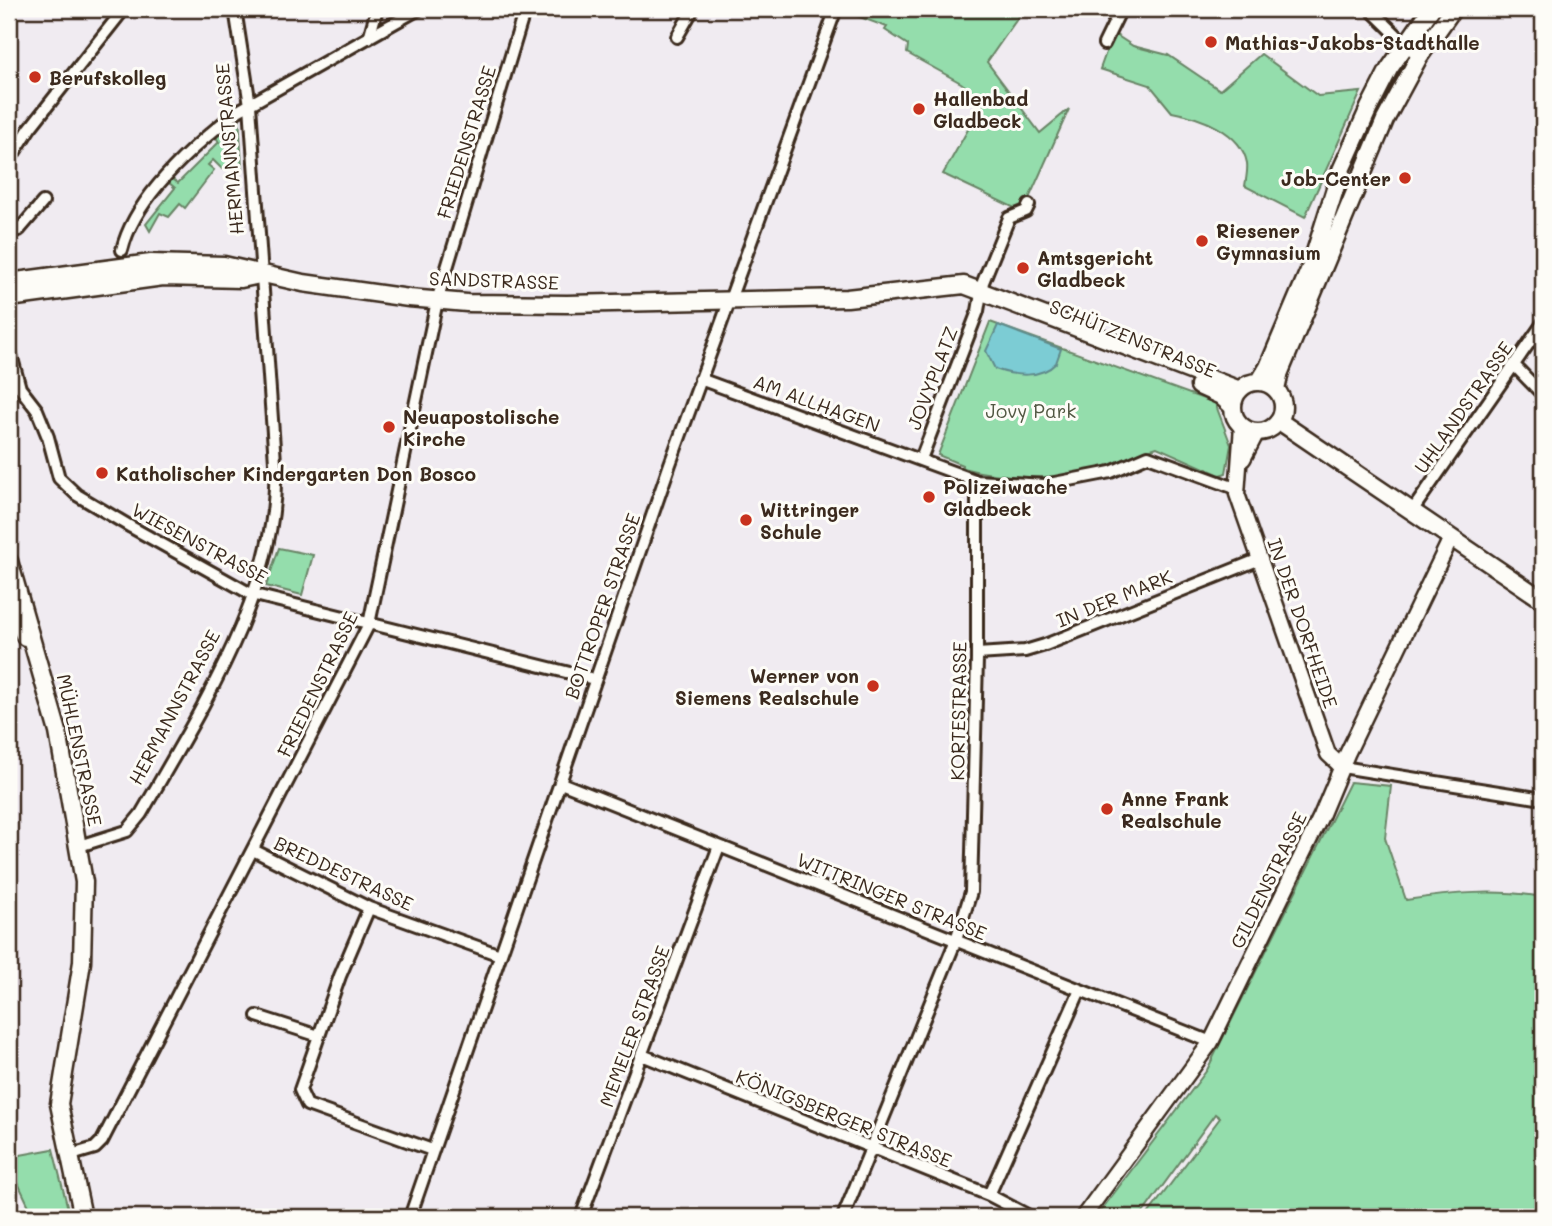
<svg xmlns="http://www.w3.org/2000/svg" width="1552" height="1226" viewBox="0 0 1552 1226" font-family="Mali,sans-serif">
<rect width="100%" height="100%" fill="#f0ebf1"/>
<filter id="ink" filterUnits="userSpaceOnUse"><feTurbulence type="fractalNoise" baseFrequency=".0143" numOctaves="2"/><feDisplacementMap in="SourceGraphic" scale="14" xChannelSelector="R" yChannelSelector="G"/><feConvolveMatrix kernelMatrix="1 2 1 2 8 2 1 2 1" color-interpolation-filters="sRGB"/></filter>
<g filter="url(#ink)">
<path fill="#94ddac" stroke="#688465" stroke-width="2" d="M 856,9 L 1024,9 L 987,62 L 1040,133 L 1069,109 L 1023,212 L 943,174 L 984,101 L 961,83 L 907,53 L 908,45 L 885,30 L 887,27 L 854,15 Z
M 1113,33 L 1133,46 L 1168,55 L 1220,90 L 1261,54 L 1318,96 L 1361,92 L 1305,217 L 1245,186 C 1246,179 1248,170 1247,163 C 1241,131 1199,117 1172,112 L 1150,85 L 1100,69 Z
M 239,115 L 242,168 L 222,169 L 213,160 L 208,165 L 214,170 L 185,208 L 180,204 L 169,217 L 160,213 L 150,231 L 146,224 L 175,188 L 168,182 L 171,178 L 178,183 L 219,142 L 214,134 Z
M 990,322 L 1215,403 L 1231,445 L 1226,473 L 1220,475 L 1157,447 C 1134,454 1113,465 1090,471 C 1050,481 1001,478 962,468 L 962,465 L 938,455 Z
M 279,548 L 313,555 L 302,595 L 266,586 Z
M 1350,782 L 1391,786 L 1385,838 L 1406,900 C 1452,893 1497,889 1543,897 L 1543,1217 L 1146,1217 L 1220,1118 L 1215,1114 L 1140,1217 L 1096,1217 L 1207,1070 Z
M 53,1149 L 70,1217 L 34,1217 L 9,1164 L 9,1157 Z"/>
<path fill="#7bccd4" stroke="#618b8b" stroke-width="2" d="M 998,325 L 1061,349 L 1056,363 C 1041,379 1014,376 995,369 L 986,351 Z"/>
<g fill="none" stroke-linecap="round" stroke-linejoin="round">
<defs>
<path id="minor" d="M 1370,9 L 1419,57
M 677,37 L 693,9
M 369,38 L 377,9
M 1104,44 L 1121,9
M 9,161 L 30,128 L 124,9
M 9,221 L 19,230 L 43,202
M 122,250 C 135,196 195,144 238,111 L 419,9
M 9,347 L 20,388 L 37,410 L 48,437 L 59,478 L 77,495 L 131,527 L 251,594 L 594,679
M 1514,365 L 1543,395
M 700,379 L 977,481 L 1044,485 L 1111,472 L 1148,456 L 1235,488
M 921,459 L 978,311 L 983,282 L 1009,218 L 1026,211 L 1029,205
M 1412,511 L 1543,323
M 977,654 L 1025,651 L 1045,645 L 1260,559
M 1342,767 L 1543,799
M 561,783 L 1211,1042
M 79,846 L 127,831 L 141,814 C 201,709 281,587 275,462 L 250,105 L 235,9
M 253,850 L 369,908 L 500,955
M 369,908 L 340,976 L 300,1090 L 307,1105 L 432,1150
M 257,1016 L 319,1036
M 642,1055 L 989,1195 L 1031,1217
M 68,1156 L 95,1148 L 102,1141 L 369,624 L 437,301 L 525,9
M 989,1195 L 1080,990
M 410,1217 L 670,464 L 836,9
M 581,1217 L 719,846
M 843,1217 L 956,940 L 971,892 L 977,659 L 977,481"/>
<path id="tertiary" d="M 1242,426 L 1237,494 L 1328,754 L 1342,767
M 1243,459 L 1257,432
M 1083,1217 L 1211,1042 L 1321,816 L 1347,754 L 1451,538"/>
<path id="secondary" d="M 9,282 L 151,263 L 224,265 L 303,283 L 409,298 L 467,303 L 567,304 L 847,298 L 964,285 L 1240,390
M 9,298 L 163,277 L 241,279 L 260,275
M 1259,382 L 1268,367 L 1310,268 L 1341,170 L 1369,108 L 1389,69 L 1431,9
M1233 407a25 25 0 1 1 50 0a25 25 0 1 1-50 0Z
M 1199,386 L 1221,396 L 1233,407
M 1276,390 L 1280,372 L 1385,120 L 1419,57 L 1453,9
M 1279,421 L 1543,600
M 9,561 L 58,732 L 84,882 L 82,962 L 59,1104 L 83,1217
M 9,604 L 25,637"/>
</defs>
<use href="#minor" stroke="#3b2a1e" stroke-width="16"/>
<use href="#tertiary" stroke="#3b2a1e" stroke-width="19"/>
<use href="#secondary" stroke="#3b2a1e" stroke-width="21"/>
<use href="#minor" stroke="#fdfcf7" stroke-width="10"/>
<use href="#tertiary" stroke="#fdfcf7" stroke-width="14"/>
<use href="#secondary" stroke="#fdfcf7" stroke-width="16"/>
</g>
</g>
<g fill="#c8321e" stroke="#fdfcf7" stroke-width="2.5">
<circle cx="1211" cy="42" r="7"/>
<circle cx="35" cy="77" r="7"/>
<circle cx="919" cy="109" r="7"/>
<circle cx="1405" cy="178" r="7"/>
<circle cx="1202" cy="241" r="7"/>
<circle cx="1023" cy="268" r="7"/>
<circle cx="389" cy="427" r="7"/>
<circle cx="102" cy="473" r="7"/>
<circle cx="929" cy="497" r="7"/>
<circle cx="746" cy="520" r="7"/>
<circle cx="873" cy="686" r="7"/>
<circle cx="1107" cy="809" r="7"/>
</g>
<g text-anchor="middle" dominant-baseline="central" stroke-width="6" stroke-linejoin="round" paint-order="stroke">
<g font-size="19" font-weight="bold" fill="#3b2a1e" stroke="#fdfcf7" text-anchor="start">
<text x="1225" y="42">Mathias-Jakobs-Stadthalle</text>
<text x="49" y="77">Berufskolleg</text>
<text x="933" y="98">Hallenbad<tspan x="933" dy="22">Gladbeck</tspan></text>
<text x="1391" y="178" text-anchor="end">Job-Center</text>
<text x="1216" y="230">Riesener<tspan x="1216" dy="22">Gymnasium</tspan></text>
<text x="1037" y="257">Amtsgericht<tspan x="1037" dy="22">Gladbeck</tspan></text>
<text x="403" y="416">Neuapostolische<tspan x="403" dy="22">Kirche</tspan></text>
<text x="116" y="473">Katholischer Kindergarten Don Bosco</text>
<text x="943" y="486">Polizeiwache<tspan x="943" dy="22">Gladbeck</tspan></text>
<text x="760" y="509">Wittringer<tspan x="760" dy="22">Schule</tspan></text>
<text x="859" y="675" text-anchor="end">Werner von<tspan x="859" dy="22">Siemens Realschule</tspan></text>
<text x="1121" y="798">Anne Frank<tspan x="1121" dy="22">Realschule</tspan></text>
</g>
<g font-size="19" fill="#3b2a1e" stroke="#fdfcf7">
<text transform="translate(466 142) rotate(-73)">FRIEDENSTRASSE</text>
<text transform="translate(229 149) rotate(-95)">HERMANNSTRASSE</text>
<text transform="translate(494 280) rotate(2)">SANDSTRASSE</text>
<text transform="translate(1133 338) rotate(22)">SCHÜTZENSTRASSE</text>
<text transform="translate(932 378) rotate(-69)">JOVYPLATZ</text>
<text transform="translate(817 403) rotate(20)">AM ALLHAGEN</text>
<text transform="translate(1463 407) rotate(-55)">UHLANDSTRASSE</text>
<text transform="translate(200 543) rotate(28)">WIESENSTRASSE</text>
<text transform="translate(1114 598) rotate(-22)">IN DER MARK</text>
<text transform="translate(602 606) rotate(-71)">BOTTROPER STRASSE</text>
<text transform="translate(1303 623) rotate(71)">IN DER DORFHEIDE</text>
<text transform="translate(317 684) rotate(-64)">FRIEDENSTRASSE</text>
<text transform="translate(174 707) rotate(-62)">HERMANNSTRASSE</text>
<text transform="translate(958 711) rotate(-89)">KORTESTRASSE</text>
<text transform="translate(80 750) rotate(78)">MÜHLENSTRASSE</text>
<text transform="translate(344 873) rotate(25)">BREDDESTRASSE</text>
<text transform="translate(1268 880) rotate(-64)">GILDENSTRASSE</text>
<text transform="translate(892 896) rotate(22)">WITTRINGER STRASSE</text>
<text transform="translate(634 1026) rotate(-70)">MEMELER STRASSE</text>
<text transform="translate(844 1118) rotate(22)">KÖNIGSBERGER STRASSE</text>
</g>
<g font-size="19" fill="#515742" stroke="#fdfcf7">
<text x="1031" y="410">Jovy Park</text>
</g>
</g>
<rect width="1552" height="1226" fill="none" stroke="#fdfcf7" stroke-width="35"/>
<rect x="18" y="18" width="1517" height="1191" fill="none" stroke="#3b2a1e" stroke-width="2.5" filter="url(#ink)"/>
</svg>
